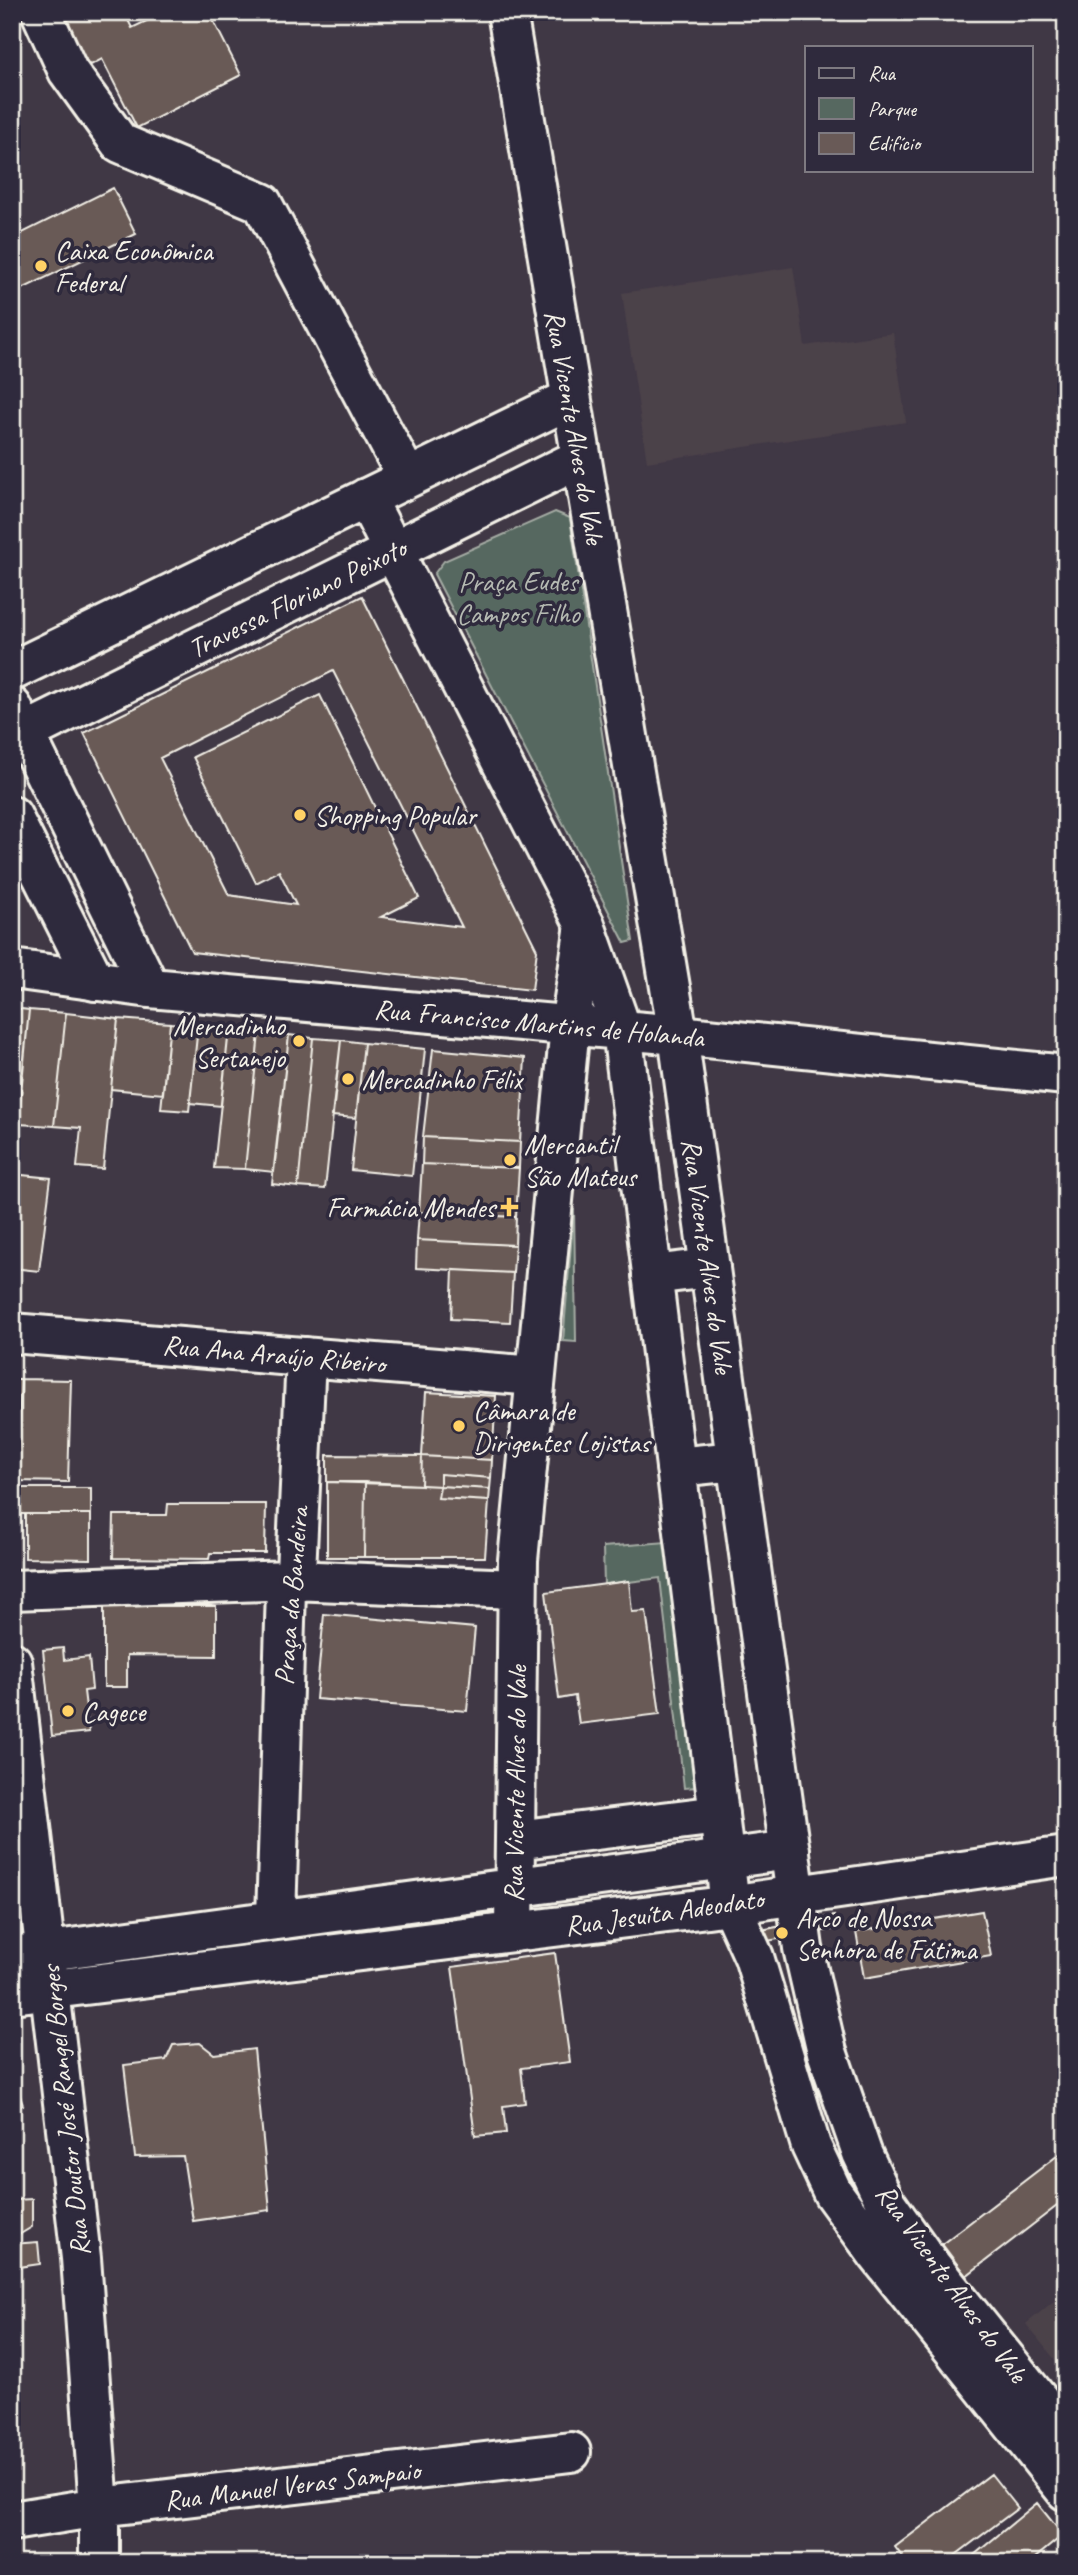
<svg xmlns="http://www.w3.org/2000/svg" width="1078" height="2575" viewBox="0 0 1078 2575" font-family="Caveat,sans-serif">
<rect width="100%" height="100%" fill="#403845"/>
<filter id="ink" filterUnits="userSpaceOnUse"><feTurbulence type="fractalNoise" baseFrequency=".0143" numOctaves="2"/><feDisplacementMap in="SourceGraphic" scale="14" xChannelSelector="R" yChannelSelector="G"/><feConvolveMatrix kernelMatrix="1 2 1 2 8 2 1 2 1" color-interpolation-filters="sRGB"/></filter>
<g filter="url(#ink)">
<path fill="#4c424a" d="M 793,267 L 805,346 L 893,333 L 906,422 L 647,462 L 622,293 Z
M 1066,2291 L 1066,2373 L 1026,2324 Z"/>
<path fill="#566860" stroke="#a5aca4" stroke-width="2" d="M 555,512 L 570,518 L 633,941 L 625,943 L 434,574 L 444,561 Z
M 574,1209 L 576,1342 L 563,1341 Z
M 667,1542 L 697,1787 L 684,1788 L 660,1578 L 604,1585 L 603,1547 Z"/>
<path fill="#695a57" stroke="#f4f1e8" stroke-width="2" fill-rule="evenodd" d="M 82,12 L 124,12 L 132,28 L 155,17 L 153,12 L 209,12 L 241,75 L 137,128 L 102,59 L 89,66 L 85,58 L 80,61 L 60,24 Z
M 113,188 L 136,234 L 12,294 L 12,238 Z
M 362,596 L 537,950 L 532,990 L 192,952 L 84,733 ZM 333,671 L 462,927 L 381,917 L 419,898 L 320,695 L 193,757 L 256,883 L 279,871 L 296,905 L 229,895 L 160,758 Z
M 12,1008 L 29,1010 L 20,1098 L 12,1098 Z
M 29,1010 L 66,1013 L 54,1126 L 18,1124 Z
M 66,1013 L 118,1019 L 103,1169 L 77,1167 L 81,1128 L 54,1126 Z
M 118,1019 L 170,1023 L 163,1094 L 111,1089 Z
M 170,1023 L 198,1026 L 189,1111 L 161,1109 Z
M 198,1026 L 229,1029 L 221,1106 L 190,1103 Z
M 229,1029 L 259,1033 L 245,1169 L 214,1168 Z
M 259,1033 L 289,1035 L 274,1172 L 245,1169 Z
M 289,1035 L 313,1038 L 298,1187 L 272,1184 Z
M 313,1038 L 341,1040 L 325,1189 L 298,1187 Z
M 341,1040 L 364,1043 L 356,1118 L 332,1116 Z
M 364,1043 L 425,1049 L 412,1176 L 351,1170 Z
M 433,1049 L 525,1058 L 520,1142 L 423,1137 Z
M 12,1098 L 20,1098 L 13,1161 L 12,1160 Z
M 423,1137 L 520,1142 L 519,1168 L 422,1164 Z
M 422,1164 L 519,1168 L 516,1217 L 419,1212 Z
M 12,1174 L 51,1178 L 39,1271 L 12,1268 Z
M 419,1212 L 516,1217 L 515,1245 L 417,1240 Z
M 417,1240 L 515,1245 L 513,1273 L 416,1268 Z
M 453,1270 L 513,1273 L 510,1322 L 451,1319 Z
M 12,1379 L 21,1379 L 17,1481 L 12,1481 Z
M 21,1379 L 71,1380 L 68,1482 L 17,1481 Z
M 426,1392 L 496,1396 L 492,1460 L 422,1456 Z
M 327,1455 L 422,1456 L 421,1485 L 327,1482 Z
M 422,1456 L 492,1460 L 491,1478 L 440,1474 L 440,1486 L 421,1485 Z
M 440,1474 L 491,1478 L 490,1489 L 440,1486 Z
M 327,1482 L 365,1482 L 364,1557 L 327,1557 Z
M 365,1482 L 440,1486 L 438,1498 L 489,1501 L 485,1557 L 364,1557 Z
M 440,1486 L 490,1489 L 489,1501 L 438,1498 Z
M 17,1488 L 91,1488 L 91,1514 L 17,1514 Z
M 168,1504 L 266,1504 L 265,1553 L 210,1553 L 209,1559 L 113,1558 L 114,1515 L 167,1515 Z
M 25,1514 L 91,1514 L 91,1559 L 25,1558 Z
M 629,1581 L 632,1612 L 646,1611 L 660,1714 L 579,1724 L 575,1696 L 559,1699 L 546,1592 Z
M 104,1606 L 216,1606 L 216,1656 L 127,1655 L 127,1687 L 104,1687 Z
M 324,1614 L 475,1628 L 467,1711 L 316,1699 Z
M 63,1648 L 64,1660 L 89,1657 L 92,1690 L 84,1691 L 89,1732 L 52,1736 L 43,1650 Z
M 982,1911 L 991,1956 L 864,1978 L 856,1932 Z
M 834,1916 L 836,1929 L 732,1947 L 730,1936 Z
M 555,1953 L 570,2062 L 521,2068 L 525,2103 L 503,2106 L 506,2133 L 475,2136 L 452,1967 Z
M 200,2043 L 214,2054 L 254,2049 L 270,2210 L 193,2221 L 183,2156 L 135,2157 L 124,2065 L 166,2060 L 173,2045 Z
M 12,2076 L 14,2077 L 23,2105 L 12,2106 Z
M 1066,2149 L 1066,2199 L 966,2276 L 942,2244 Z
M 12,2189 L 15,2200 L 32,2199 L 32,2227 L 12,2239 Z
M 38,2242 L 40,2264 L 12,2268 L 12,2244 Z
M 991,2474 L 1018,2508 L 945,2563 L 907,2563 L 895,2547 Z
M 1037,2503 L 1063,2535 L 1029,2563 L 970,2563 L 968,2560 Z"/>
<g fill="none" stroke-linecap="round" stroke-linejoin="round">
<defs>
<path id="minor" d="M 41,12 L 68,71 L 120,143 L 262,203 L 407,477
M 366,498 L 585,925 L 622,1030
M 12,671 L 570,399
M 12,707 L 150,988
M 12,739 L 581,458
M 12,816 L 95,981
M 678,1035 L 1066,1075
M 652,1275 L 710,1268
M 12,1333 L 535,1376
M 676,1467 L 736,1461
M 12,1590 L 291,1580 L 517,1589
M 12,1662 L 81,2258 L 99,2507 L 99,2563
M 515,1840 L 719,1815
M 276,1919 L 286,1589 L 296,1572 L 306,1357
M 514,1932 L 518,1560 L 570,1026 L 585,925
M 12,1956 L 790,1850
M 12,1994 L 708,1908 L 1066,1856
M 12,2521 L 99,2507 L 571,2452"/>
<path id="major" d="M 507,12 L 678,1035 L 803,1948 L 827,2052 L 862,2153 L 884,2200 L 928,2262 L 1066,2434
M 12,969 L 150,988 L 678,1035
M 622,1030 L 730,1904 L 754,1957 L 811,2146 L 833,2193 L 878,2255 L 1066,2491"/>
</defs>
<use href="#minor" stroke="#f4f1e8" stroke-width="44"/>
<use href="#major" stroke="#f4f1e8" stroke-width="44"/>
<use href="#minor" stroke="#2f2a3d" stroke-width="38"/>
<use href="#major" stroke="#2f2a3d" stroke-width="38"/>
</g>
</g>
<g fill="#ffd166" stroke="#2f2a3d" stroke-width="2.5">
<circle cx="41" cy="266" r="7"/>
<circle cx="300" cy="815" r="7"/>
<circle cx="299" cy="1041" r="7"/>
<circle cx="348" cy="1079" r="7"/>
<circle cx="510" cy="1160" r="7"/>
<path d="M505.5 1196.5h7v7h7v7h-7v7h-7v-7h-7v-7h7z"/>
<circle cx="459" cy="1426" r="7"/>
<circle cx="68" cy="1711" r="7"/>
<circle cx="782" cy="1933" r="7"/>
</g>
<g text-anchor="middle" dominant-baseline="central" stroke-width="7" stroke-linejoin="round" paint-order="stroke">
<g font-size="28" fill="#f4f1e8" stroke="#2f2a3d" text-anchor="start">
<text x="55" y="250">Caixa Econômica<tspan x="55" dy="32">Federal</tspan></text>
<text x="314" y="815">Shopping Popular</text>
<text x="285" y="1025" text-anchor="end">Mercadinho<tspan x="285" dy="32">Sertanejo</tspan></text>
<text x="362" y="1079">Mercadinho Félix</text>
<text x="524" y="1144">Mercantil<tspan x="524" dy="32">São Mateus</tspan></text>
<text x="495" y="1207" text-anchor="end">Farmácia Mendes</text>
<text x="473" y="1410">Câmara de<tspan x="473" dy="32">Dirigentes Lojistas</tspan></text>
<text x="82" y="1711">Cagece</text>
<text x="796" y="1917">Arco de Nossa<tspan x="796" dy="32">Senhora de Fátima</tspan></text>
</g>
<g font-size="28" fill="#f4f1e8" stroke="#2f2a3d">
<text transform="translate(575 427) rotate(80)">Rua Vicente Alves do Vale</text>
<text transform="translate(297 598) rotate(-26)">Travessa Floriano Peixoto</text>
<text transform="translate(539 1023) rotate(5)">Rua Francisco Martins de Holanda</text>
<text transform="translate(708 1256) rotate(82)">Rua Vicente Alves do Vale</text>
<text transform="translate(274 1354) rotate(5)">Rua Ana Araújo Ribeiro</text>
<text transform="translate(291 1596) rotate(-85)">Praça da Bandeira</text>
<text transform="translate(515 1784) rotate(-89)">Rua Vicente Alves do Vale</text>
<text transform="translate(664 1912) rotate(-8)">Rua Jesuíta Adeodato</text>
<text transform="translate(65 2111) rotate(-96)">Rua Doutor José Rangel Borges</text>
<text transform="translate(952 2283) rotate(54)">Rua Vicente Alves do Vale</text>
<text transform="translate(292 2485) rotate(-7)">Rua Manuel Veras Sampaio</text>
</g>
<g font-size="28" fill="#b5bab2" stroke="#2f2a3d">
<text x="518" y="581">Praça Eudes<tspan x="518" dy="32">Campos Filho</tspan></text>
</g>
</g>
<rect width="1078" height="2575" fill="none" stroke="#2f2a3d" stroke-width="42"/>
<rect x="21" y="21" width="1036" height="2533" fill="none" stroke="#f4f1e8" stroke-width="2.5" filter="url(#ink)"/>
<rect x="805" y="46" width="228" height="126" fill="#2f2a3d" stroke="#7e7a81" stroke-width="2"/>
<rect x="819" y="68" width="35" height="10" fill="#2f2a3d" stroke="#7e7a81" stroke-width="2"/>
<text x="868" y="80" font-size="21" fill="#f4f1e8">Rua</text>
<rect x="819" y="98" width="35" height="21" fill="#566860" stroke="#7e7a81" stroke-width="2"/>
<text x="868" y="116" font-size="21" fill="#f4f1e8">Parque</text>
<rect x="819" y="133" width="35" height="21" fill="#695a57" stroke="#7e7a81" stroke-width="2"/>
<text x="868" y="150" font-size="21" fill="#f4f1e8">Edifício</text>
</svg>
